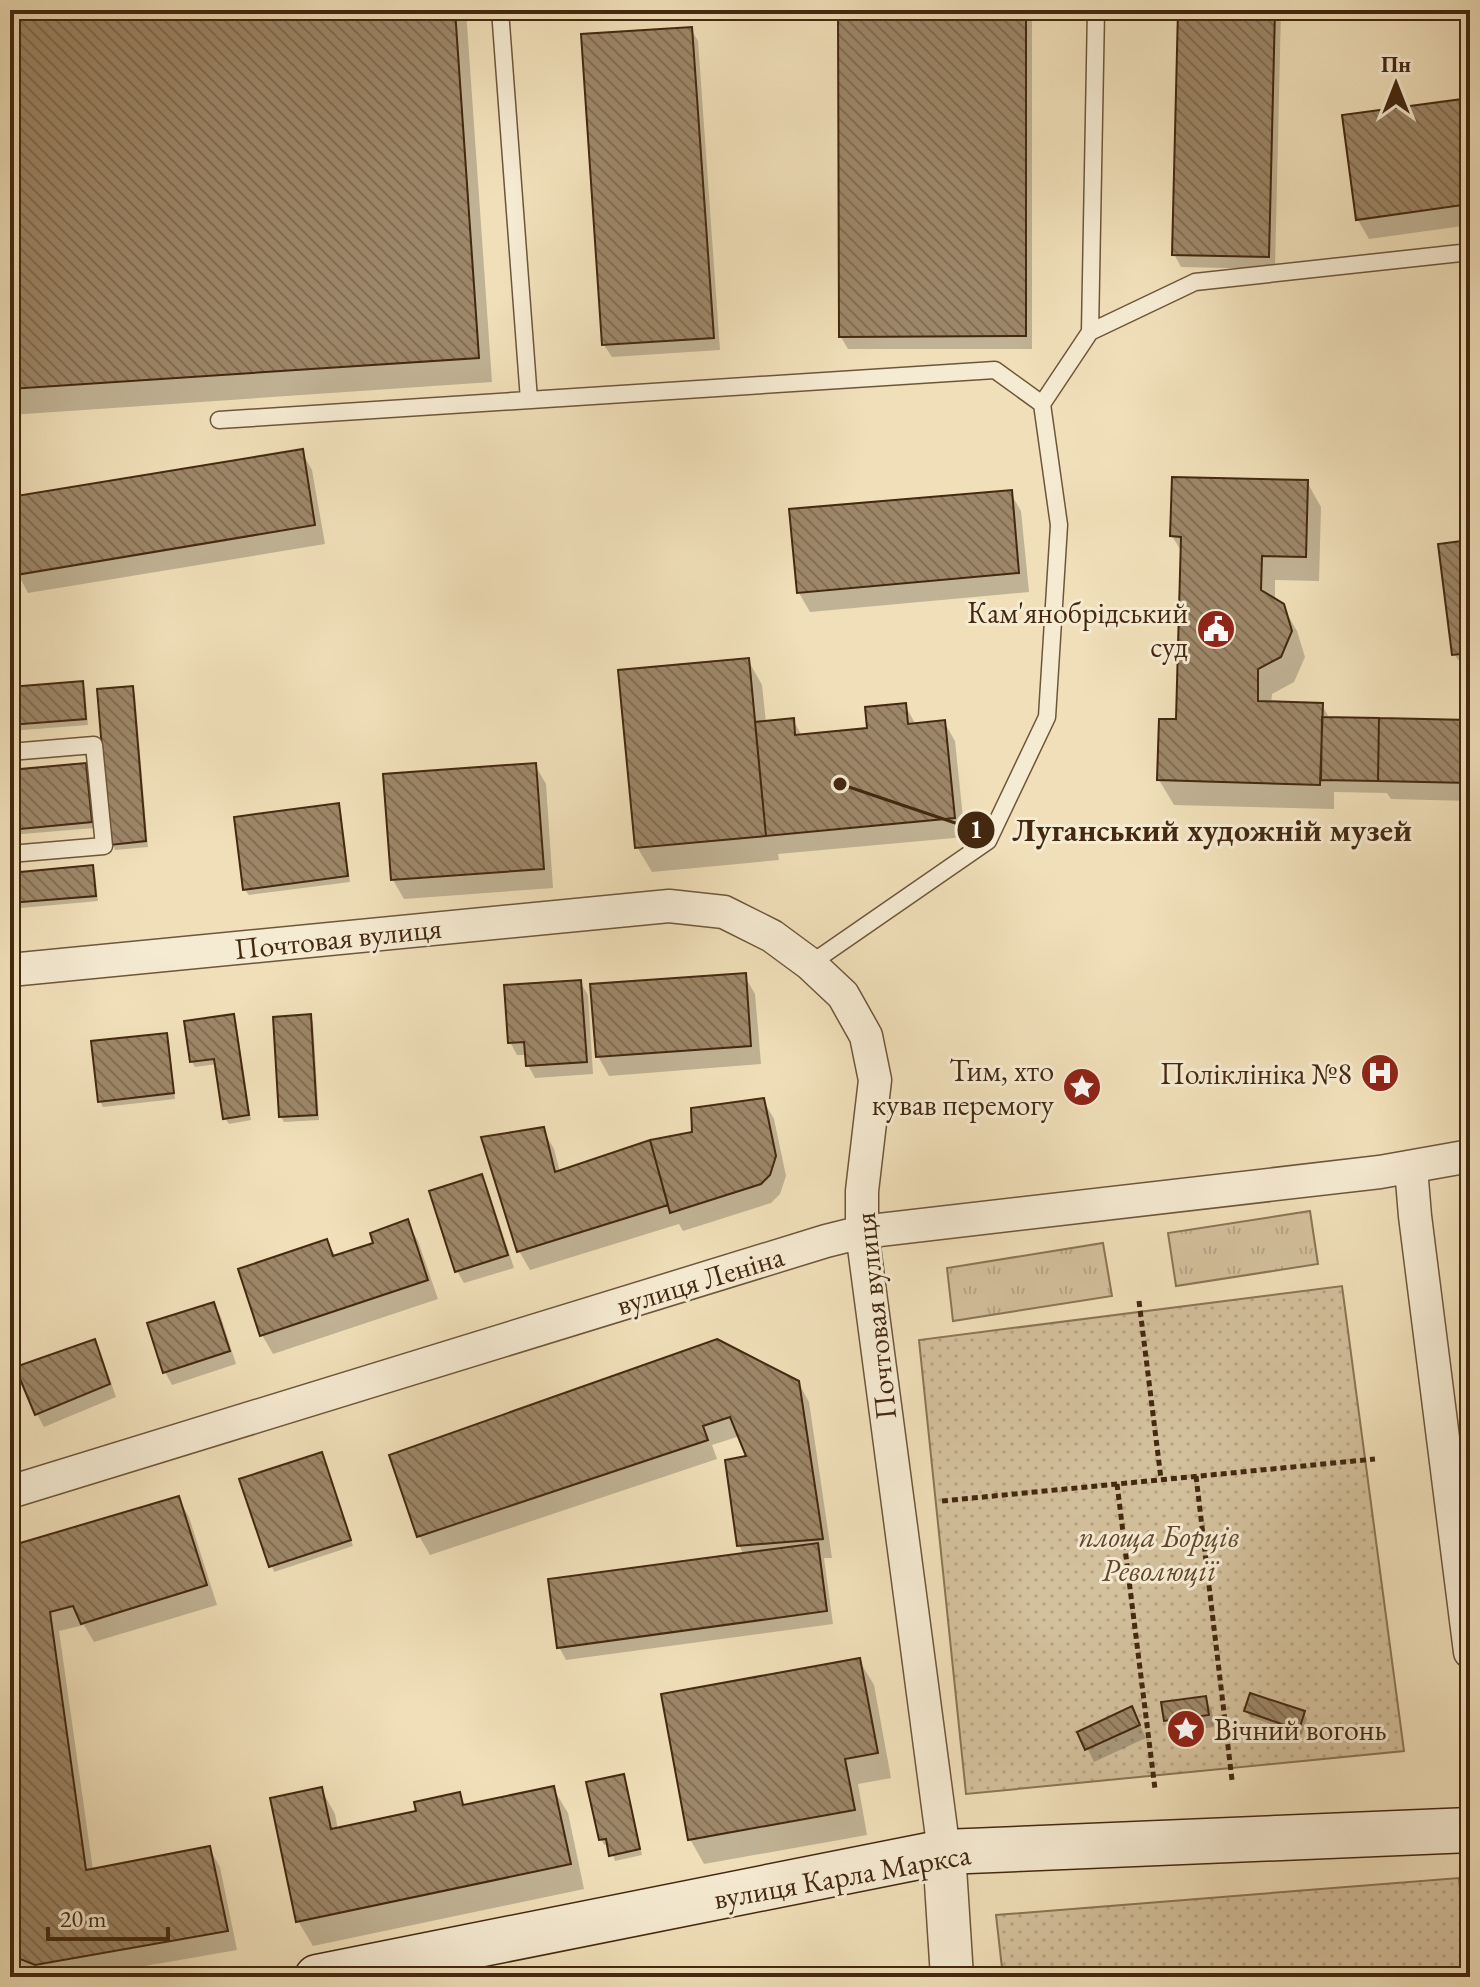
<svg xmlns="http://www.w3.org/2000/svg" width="1480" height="1987" viewBox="0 0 1480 1987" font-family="'EB Garamond',serif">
<defs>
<pattern id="grass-tufts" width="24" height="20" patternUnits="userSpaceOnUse" patternTransform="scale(2)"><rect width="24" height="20" fill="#d3c09c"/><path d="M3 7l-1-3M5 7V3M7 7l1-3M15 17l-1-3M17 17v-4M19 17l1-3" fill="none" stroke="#b6a585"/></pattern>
<pattern id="park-dots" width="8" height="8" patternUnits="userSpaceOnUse" patternTransform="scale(2)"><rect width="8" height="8" fill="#d3c09c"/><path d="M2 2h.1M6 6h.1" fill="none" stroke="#b6a585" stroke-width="1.8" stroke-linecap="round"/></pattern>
<pattern id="building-back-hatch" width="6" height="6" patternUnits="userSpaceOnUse" patternTransform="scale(2)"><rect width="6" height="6" fill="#9d8768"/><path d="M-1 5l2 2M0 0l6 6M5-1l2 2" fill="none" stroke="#826e54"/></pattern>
</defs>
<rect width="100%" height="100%" fill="#f0dfb9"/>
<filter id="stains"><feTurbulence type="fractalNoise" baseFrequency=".0025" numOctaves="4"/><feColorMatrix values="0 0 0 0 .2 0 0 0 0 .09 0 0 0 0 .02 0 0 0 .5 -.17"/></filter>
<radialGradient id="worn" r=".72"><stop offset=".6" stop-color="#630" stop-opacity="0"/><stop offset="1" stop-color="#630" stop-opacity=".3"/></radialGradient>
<path fill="url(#grass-tufts)" stroke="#8c7456" stroke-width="2" d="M 1310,1211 L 1318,1264 L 1176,1286 L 1168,1233 Z
M 1103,1243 L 1112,1296 L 953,1321 L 947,1268 Z"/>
<path fill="url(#park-dots)" stroke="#8c7456" stroke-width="2" d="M 1342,1286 L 1404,1751 L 966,1794 L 919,1340 Z
M 1459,1878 L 1468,1977 L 1003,1977 L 996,1915 Z"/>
<path fill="#0003" d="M 112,10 L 466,10 L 492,382 L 10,415 L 10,17 Z
M 840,10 L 1032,10 L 1032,349 L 848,349 L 841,337 Z
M 1180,10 L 1281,10 L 1275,269 L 1181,267 L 1174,254 Z
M 691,29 L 698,41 L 720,350 L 612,357 L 604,345 Z
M 1470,100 L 1470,225 L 1369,239 L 1358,220 L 1344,117 Z
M 301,451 L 312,470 L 325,544 L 28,593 L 18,574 L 10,530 L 10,500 Z
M 1307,482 L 1321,507 L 1319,581 L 1275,580 L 1275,601 L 1282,605 L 1297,631 L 1305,657 L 1294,682 L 1272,694 L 1271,704 L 1322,705 L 1330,719 L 1470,722 L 1470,801 L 1391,799 L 1387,793 L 1334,792 L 1334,809 L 1174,805 L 1159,780 L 1178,721 L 1183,554 L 1172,536 Z
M 1010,492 L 1021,511 L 1029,592 L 810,612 L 799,593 Z
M 1470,542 L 1470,658 L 1458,660 L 1454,654 Z
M 748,660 L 762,685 L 766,723 L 793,720 L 802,736 L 870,730 L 905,705 L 916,725 L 944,722 L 955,741 L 965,837 L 778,854 L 779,860 L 652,872 L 637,847 Z
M 82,683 L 85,689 L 88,725 L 10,731 L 10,689 Z
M 132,688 L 135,694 L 148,847 L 115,850 L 112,844 Z
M 535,765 L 546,784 L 553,888 L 404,899 L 393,880 Z
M 85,766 L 88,771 L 94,828 L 10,835 L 10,772 Z
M 338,805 L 341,811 L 350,882 L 249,895 L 245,890 Z
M 92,868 L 95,873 L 98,901 L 10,909 L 10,875 Z
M 744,975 L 755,994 L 761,1064 L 609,1076 L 598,1056 Z
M 580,982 L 588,995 L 593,1074 L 535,1078 L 528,1065 L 527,1055 L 517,1055 L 510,1042 Z
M 232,1016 L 236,1021 L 251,1120 L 229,1124 L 225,1118 L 217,1064 L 195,1067 L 192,1062 L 186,1023 Z
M 310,1016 L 313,1022 L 319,1120 L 284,1122 L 281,1117 Z
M 166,1035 L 169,1041 L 175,1099 L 103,1107 L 100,1101 Z
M 763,1100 L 774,1119 L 786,1176 L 780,1194 L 771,1203 L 683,1231 L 679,1224 L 530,1270 L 519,1251 L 543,1130 L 554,1149 L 560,1172 L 694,1133 Z
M 481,1176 L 488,1189 L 514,1268 L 464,1283 L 457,1271 Z
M 407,1222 L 418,1241 L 438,1299 L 273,1354 L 262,1335 L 327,1241 L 336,1257 L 376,1244 Z
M 214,1304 L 221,1317 L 236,1364 L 172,1385 L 165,1372 Z
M 94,1341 L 101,1354 L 116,1397 L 44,1427 L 37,1414 Z
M 798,1382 L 809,1402 L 832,1558 L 824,1558 L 833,1624 L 566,1660 L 559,1647 L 744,1555 L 739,1545 L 748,1457 L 740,1436 L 712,1445 L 717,1459 L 430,1555 L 419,1536 Z
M 324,1460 L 353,1546 L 274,1572 L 242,1481 Z
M 178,1498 L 189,1517 L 217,1605 L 94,1642 L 84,1625 L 59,1631 L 93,1870 L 209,1848 L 220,1867 L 237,1950 L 82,1977 L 31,1977 L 28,1976 L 10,1947 L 10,1548 Z
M 859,1660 L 874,1685 L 891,1778 L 858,1784 L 867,1835 L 704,1864 L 690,1839 Z
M 1205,1698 L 1212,1711 L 1214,1727 L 1173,1733 L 1166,1720 Z
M 1246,1711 L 1304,1713 L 1307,1719 L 1302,1735 L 1250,1717 Z
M 1138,1721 L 1146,1738 L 1094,1762 L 1080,1733 Z
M 623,1776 L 626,1782 L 642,1855 L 615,1861 L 609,1844 L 604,1845 L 601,1839 Z
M 553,1788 L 568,1813 L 584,1889 L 313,1946 L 298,1921 L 321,1789 L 335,1814 L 338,1830 L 419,1813 L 459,1795 L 466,1807 Z"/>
<path fill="url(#building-back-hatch)" stroke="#442810" stroke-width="2" d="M 82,10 L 455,10 L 479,358 L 10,389 L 10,15 Z
M 838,10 L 1026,10 L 1026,336 L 839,337 Z
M 1178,10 L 1275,10 L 1269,257 L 1172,255 Z
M 692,27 L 714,338 L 602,345 L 581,34 Z
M 1470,98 L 1470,204 L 1356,220 L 1342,115 Z
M 303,449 L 315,525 L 16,575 L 10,542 L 10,497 Z
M 1172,477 L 1308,480 L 1306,557 L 1262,556 L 1261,590 L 1284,604 L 1292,631 L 1281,657 L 1258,669 L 1258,701 L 1323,703 L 1320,785 L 1157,780 L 1159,719 L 1176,719 L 1181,537 L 1170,536 Z
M 1012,490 L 1019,573 L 797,593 L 789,509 Z
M 1470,540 L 1470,653 L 1452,655 L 1438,544 Z
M 749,658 L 766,836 L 635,848 L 618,670 Z
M 83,681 L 86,719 L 10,725 L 10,687 Z
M 133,686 L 146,841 L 110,845 L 97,689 Z
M 906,703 L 908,724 L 945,720 L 955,818 L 766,836 L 755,722 L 794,718 L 795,735 L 867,728 L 865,707 Z
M 1322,717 L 1379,718 L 1378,781 L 1321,780 Z
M 1379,718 L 1470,720 L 1470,783 L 1378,781 Z
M 86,763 L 92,822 L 10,830 L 10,770 Z
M 536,763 L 544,869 L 391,880 L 383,774 Z
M 339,803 L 348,876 L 243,890 L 234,817 Z
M 93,865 L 96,896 L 10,903 L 10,873 Z
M 746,973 L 751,1046 L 596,1057 L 590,984 Z
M 581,980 L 587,1062 L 526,1066 L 524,1042 L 508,1043 L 504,985 Z
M 234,1014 L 249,1115 L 223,1119 L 214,1059 L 190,1062 L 184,1021 Z
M 311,1014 L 317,1115 L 279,1117 L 273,1017 Z
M 167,1033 L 174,1093 L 98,1102 L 91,1041 Z
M 764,1098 L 776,1156 L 770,1175 L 761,1184 L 670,1213 L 650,1140 L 692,1132 L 691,1108 Z
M 544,1127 L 555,1172 L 650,1140 L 668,1205 L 517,1252 L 481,1137 Z
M 482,1174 L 508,1255 L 455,1272 L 429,1191 Z
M 408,1219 L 428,1280 L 260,1336 L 238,1269 L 327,1239 L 333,1256 L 373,1243 L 370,1233 Z
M 214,1302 L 230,1351 L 163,1373 L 147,1323 Z
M 95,1339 L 110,1384 L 35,1415 L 15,1367 Z
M 717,1339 L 799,1381 L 823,1539 L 737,1546 L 725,1460 L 746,1456 L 730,1417 L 703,1426 L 708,1440 L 417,1537 L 389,1455 Z
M 322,1452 L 351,1540 L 269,1567 L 239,1479 Z
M 179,1496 L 207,1585 L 81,1624 L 73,1606 L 50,1612 L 86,1870 L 210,1846 L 228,1931 L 35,1965 L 15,1957 L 10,1950 L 10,1546 Z
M 818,1543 L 827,1611 L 557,1648 L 548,1579 Z
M 860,1658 L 878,1753 L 845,1759 L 855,1810 L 688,1840 L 661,1694 Z
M 1250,1693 L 1305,1711 L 1299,1730 L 1244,1711 Z
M 1206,1696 L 1209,1715 L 1164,1721 L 1161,1702 Z
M 1132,1706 L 1140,1725 L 1085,1750 L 1077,1732 Z
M 624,1774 L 640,1849 L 609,1856 L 606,1839 L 599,1840 L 586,1782 Z
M 554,1786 L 571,1864 L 296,1922 L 270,1798 L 322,1787 L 331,1829 L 416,1811 L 414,1802 L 460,1792 L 463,1805 Z
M 836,1968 L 846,1977 L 786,1977 Z"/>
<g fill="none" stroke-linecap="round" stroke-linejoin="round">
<defs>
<path id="service" d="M 500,10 L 529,400
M 1090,332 L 1096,10
M 1042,404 L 1090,332 L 1195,282 L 1470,252
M 219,420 L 995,370 L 1042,404 L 1059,525 L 1047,717 L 988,841 L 810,964
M 10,752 L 94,745 L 104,846 L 10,854"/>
<path id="minor" d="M 10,970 L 669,906 L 724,912 L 772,936 L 810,964 L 843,995 L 866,1036 L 875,1080 L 862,1191 L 862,1232 L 944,1852
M 1411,1168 L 1415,1216 L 1470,1652
M 10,1492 L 826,1241 L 862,1232 L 1380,1172 L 1470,1156"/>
<path id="tertiary" d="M 944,1852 L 952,1977"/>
<path id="secondary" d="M 317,1977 L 944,1852 L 1470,1830"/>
</defs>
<use href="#service" stroke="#6f563a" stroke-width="19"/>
<use href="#minor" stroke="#6f563a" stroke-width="35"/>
<use href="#tertiary" stroke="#6f563a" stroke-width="45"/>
<use href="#secondary" stroke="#442810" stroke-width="47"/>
<path stroke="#442810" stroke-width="5" stroke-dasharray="6 4" stroke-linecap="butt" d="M 1139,1301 L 1161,1479
M 1196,1476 L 1232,1780
M 1117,1484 L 1155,1789
M 942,1501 L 1375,1459"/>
<use href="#service" stroke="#f5ead2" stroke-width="16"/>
<use href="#minor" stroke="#f5ead2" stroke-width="32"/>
<use href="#tertiary" stroke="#f5ead2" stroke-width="42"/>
<use href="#secondary" stroke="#f5ead2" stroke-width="44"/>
</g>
<defs>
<symbol id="civic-disc" viewBox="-11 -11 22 22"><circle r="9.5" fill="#8f2418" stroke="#f5ead2"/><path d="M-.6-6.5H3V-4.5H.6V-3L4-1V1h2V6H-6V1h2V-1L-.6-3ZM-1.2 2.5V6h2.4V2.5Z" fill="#fff"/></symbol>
<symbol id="hospital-disc" viewBox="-11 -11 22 22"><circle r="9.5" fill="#8f2418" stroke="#f5ead2"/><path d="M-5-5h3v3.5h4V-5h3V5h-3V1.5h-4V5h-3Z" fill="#fff"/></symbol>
<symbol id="sight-disc" viewBox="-11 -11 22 22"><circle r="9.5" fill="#8f2418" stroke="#f5ead2"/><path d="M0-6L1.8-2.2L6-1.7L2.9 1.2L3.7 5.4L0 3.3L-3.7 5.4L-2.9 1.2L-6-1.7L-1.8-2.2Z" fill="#fff"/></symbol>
</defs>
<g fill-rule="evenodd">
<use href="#civic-disc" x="1194" y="607" width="44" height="44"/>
<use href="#hospital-disc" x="1358" y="1051" width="44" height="44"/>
<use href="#sight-disc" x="1060" y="1065" width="44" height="44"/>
<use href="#sight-disc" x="1164" y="1707" width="44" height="44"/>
</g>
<g text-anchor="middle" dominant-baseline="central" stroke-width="6" stroke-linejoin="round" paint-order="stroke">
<g font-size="30" fill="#442810" stroke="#f5ead2" text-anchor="end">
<text x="1188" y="612">Кам'янобрідський<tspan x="1188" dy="34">суд</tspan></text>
<text x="1054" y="1070">Тим, хто<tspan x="1054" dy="34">кував перемогу</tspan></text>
<text x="1352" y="1073">Поліклініка №8</text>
<text x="1214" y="1729" text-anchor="start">Вічний вогонь</text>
</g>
<g font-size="30" fill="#442810" stroke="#f5ead2">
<text transform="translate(338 938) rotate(-6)">Почтовая вулиця</text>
<text transform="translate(700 1280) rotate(-17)">вулиця Леніна</text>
<text transform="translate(875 1316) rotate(-96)">Почтовая вулиця</text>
<text transform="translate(842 1876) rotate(-10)">вулиця Карла Маркса</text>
</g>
<g font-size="30" font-style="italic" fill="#61462c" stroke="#f5ead2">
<text x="1159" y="1536">площа Борців<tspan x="1159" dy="34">Революції</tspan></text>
</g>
</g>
<path fill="none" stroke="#442810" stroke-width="3" d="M840 784L976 830"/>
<g fill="#442810" stroke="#f5ead2" stroke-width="3">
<circle cx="840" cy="784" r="8"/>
<circle cx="976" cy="830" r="20"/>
</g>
<g font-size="24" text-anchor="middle" font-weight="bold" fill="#fff">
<text x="976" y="838">1</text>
</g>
<g font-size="32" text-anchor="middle" font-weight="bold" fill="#442810" stroke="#f5ead2" stroke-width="6" stroke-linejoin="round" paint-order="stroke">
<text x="1212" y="841">Луганський художній музей</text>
</g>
<rect width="1480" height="1987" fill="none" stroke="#f0dfb9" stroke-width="40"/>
<rect x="12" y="12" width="1456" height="1963" fill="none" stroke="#442810" stroke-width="4"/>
<rect x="20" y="20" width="1440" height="1947" fill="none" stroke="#442810" stroke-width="2"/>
<g transform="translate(1396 84)" stroke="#f5ead2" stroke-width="6" paint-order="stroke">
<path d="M0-6L14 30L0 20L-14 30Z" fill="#442810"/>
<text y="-12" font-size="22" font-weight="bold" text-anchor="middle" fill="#442810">Пн</text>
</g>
<path d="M48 1927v12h120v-12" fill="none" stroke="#442810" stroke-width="4"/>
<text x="60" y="1927" font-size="24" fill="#442810" stroke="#f5ead2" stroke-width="6" paint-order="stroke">20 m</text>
<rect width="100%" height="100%" filter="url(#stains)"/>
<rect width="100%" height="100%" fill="url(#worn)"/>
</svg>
